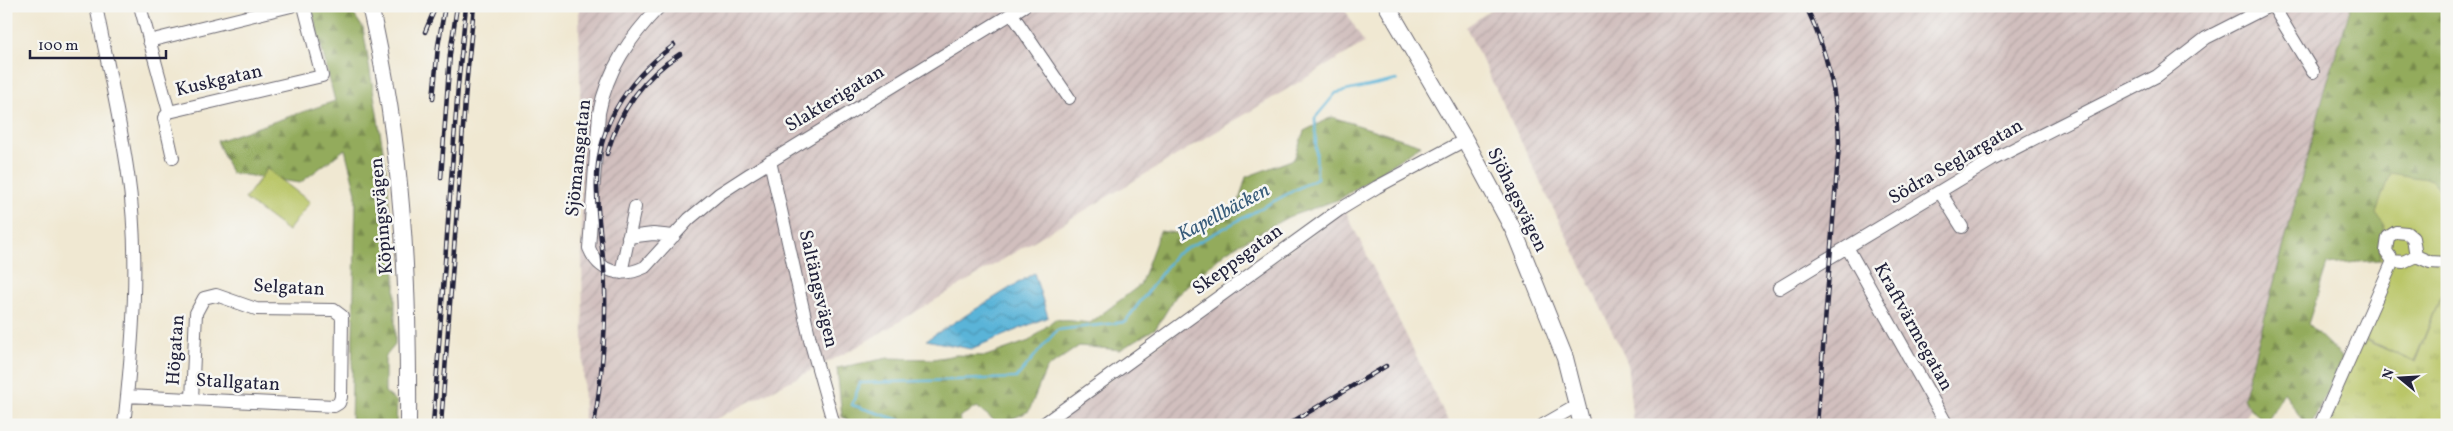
<svg xmlns="http://www.w3.org/2000/svg" width="2453" height="431" viewBox="0 0 2453 431" font-family="Vollkorn,serif">
<defs>
<pattern id="industrial-furrows" width="10" height="10" patternUnits="userSpaceOnUse" patternTransform="scale(1.25)"><rect width="10" height="10" fill="#d1bfbe"/><path d="M-1 1l2-2M0 10L10 0M9 11l2-2" fill="none" stroke="#b3a4a4"/></pattern>
<pattern id="grass-tufts" width="24" height="20" patternUnits="userSpaceOnUse" patternTransform="scale(1.25)"><rect width="24" height="20" fill="#bac668"/><path d="M3 7l-1-3M5 7V3M7 7l1-3M15 17l-1-3M17 17v-4M19 17l1-3" fill="none" stroke="#a0aa5b"/></pattern>
<pattern id="forest-firs" width="22" height="20" patternUnits="userSpaceOnUse" patternTransform="scale(1.25)"><rect width="22" height="20" fill="#93ab5c"/><path d="M5 1l3.5 6h-7zM16 11l3.5 6h-7z" fill="#788b4d"/></pattern>
<pattern id="water-waves" width="16" height="10" patternUnits="userSpaceOnUse" patternTransform="scale(1.25)"><rect width="16" height="10" fill="#5ab4d8"/><path d="M0 5q4-4 8 0t8 0" fill="none" stroke="#4a92b0"/></pattern>
</defs>
<rect width="100%" height="100%" fill="#f6f6f2"/>
<filter id="ink" filterUnits="userSpaceOnUse"><feTurbulence type="fractalNoise" baseFrequency=".02" numOctaves="2"/><feDisplacementMap in="SourceGraphic" scale="10" xChannelSelector="R" yChannelSelector="G"/><feConvolveMatrix kernelMatrix="1 2 1 2 8 2 1 2 1" color-interpolation-filters="sRGB"/></filter>
<filter id="wash" filterUnits="userSpaceOnUse"><feTurbulence type="fractalNoise" baseFrequency=".0096" numOctaves="4" result="noise"/><feDisplacementMap in="SourceGraphic" scale="20" xChannelSelector="R" yChannelSelector="G"/><feGaussianBlur stdDeviation="1.12" result="paint"/><feColorMatrix in="noise" values="0 0 0 0 0 0 0 0 0 0 0 0 0 0 0 0 0 1.4 0 .05"/><feComposite in="paint" operator="in"/></filter>
<g filter="url(#wash)">
<rect width="100%" height="100%" fill="#f0e8d2"/>
<path fill="url(#industrial-furrows)" d="M 579,6 L 1343,6 L 1364,43 L 855,348 L 704,425 L 584,425 Z
M 1497,6 L 2350,6 L 2326,86 L 2243,398 L 2251,408 L 2241,425 L 1633,425 L 1627,362 L 1466,27 Z
M 1345,210 L 1450,425 L 1048,425 Z"/>
<path fill="url(#grass-tufts)" stroke="#6e7452" d="M 2447,281 L 2447,408 L 2444,418 L 2447,420 L 2447,425 L 2323,425 L 2360,338 L 2415,362 Z"/>
<path fill="url(#forest-firs)" stroke="#5a664c" d="M 311,6 L 348,6 L 363,28 L 387,174 L 395,277 L 395,345 L 385,357 L 385,392 L 397,402 L 396,425 L 351,425 L 356,193 L 345,149 L 300,183 L 231,173 L 217,141 L 335,101 Z
M 2351,6 L 2447,6 L 2447,197 L 2432,180 L 2384,224 L 2379,260 L 2327,265 L 2308,324 L 2343,358 L 2311,425 L 2304,423 L 2284,392 L 2265,425 L 2243,399 L 2326,86 Z
M 1332,117 L 1421,145 L 1340,199 L 1288,217 L 1227,251 L 1176,296 L 1156,328 L 1120,350 L 1079,346 L 1046,369 L 1029,411 L 1000,425 L 977,407 L 959,417 L 962,425 L 855,425 L 842,417 L 837,368 L 888,358 L 933,359 L 956,355 L 986,356 L 1029,341 L 1055,319 L 1090,323 L 1140,285 L 1160,231 L 1190,235 L 1237,208 L 1246,177 L 1294,159 L 1304,131 Z"/>
<path fill="#bac668" stroke="#6e7452" d="M 267,169 L 310,202 L 288,231 L 245,199 Z
M 2390,173 L 2432,180 L 2447,197 L 2447,281 L 2414,362 L 2361,337 L 2386,262 L 2379,260 L 2384,224 L 2376,213 Z"/>
<path fill="url(#water-waves)" stroke="#3e6b8a" d="M 1034,273 L 1048,317 L 971,349 L 926,340 Z"/>
<g fill="none" stroke-linecap="round" stroke-linejoin="round">
<path stroke="#5ab4d8" stroke-width="2.5" d="M 915,425 L 852,405 L 860,383 L 1016,378 L 1057,330 L 1125,322 L 1176,254 L 1317,178 L 1315,118 L 1336,93 L 1397,80"/>
</g>
</g>
<g filter="url(#ink)">
<g fill="none" stroke-linecap="round" stroke-linejoin="round">
<defs>
<path id="minor" d="M 96,6 C 107,62 120,118 128,174 C 140,256 133,343 124,425
M 140,6 L 169,112
M 660,6 C 630,37 607,70 599,113 L 589,248 C 599,273 622,278 645,267 L 689,219 L 719,194 L 750,174 L 1024,6
M 2273,6 L 2313,72
M 1012,14 L 1069,98
M 149,41 L 291,6
M 169,112 L 322,76 L 304,6
M 169,112 L 164,118 L 173,158
M 770,161 L 810,340 L 834,425
M 1940,192 L 1962,227
M 628,237 L 653,234 L 674,236
M 1847,247 L 1947,425
M 2416,256 L 2413,238 L 2407,233 L 2396,232 L 2388,237 L 2386,251 L 2393,261 L 2403,262 L 2416,256 L 2430,262 L 2447,263
M 621,273 L 635,207
M 1779,288 L 1992,160 L 2157,76 L 2206,38 L 2269,6
M 127,396 L 334,406 L 339,403 L 341,397 L 342,316 L 334,310 L 256,309 L 216,295 L 204,298 L 196,313 L 192,399
M 1042,425 L 1339,210 L 1377,187 L 1465,140
M 1543,425 L 1578,405
M 2320,425 L 2393,261"/>
<path id="major" d="M 370,6 C 403,146 409,282 408,425
M 1387,6 L 1465,140 L 1514,231 L 1565,358 L 1582,425"/>
</defs>
<use href="#minor" stroke="#6a6770" stroke-width="14"/>
<use href="#major" stroke="#6a6770" stroke-width="18"/>
<use href="#minor" stroke="#fff" stroke-width="12"/>
<use href="#major" stroke="#fff" stroke-width="16"/>
<defs>
<path id="rail" d="M 1806,6 C 1827,51 1838,94 1839,144 L 1817,425
M 425,32 L 436,6
M 433,99 L 438,46 L 445,6
M 607,154 C 619,112 643,77 680,54
M 441,178 L 450,54 L 457,6
M 433,425 L 458,86 L 466,6
M 441,425 L 466,87 L 474,6
M 594,425 C 601,381 606,336 605,292 C 605,259 598,226 597,193 C 594,130 625,81 674,45
M 1287,425 L 1386,366"/>
</defs>
<use href="#rail" stroke="#22223b" stroke-width="4.5"/>
<use href="#rail" stroke="#f6f6f2" stroke-width="2.5" stroke-dasharray="8" stroke-linecap="butt"/>
</g>
</g>
<g text-anchor="middle" dominant-baseline="central" stroke-width="5" stroke-linejoin="round" paint-order="stroke">
<g font-size="19" fill="#22223b" stroke="#f6f6f2">
<text transform="translate(219 81) rotate(-13)">Kuskgatan</text>
<text transform="translate(835 99) rotate(-31)">Slakterigatan</text>
<text transform="translate(579 158) rotate(-84)">Sjömansgatan</text>
<text transform="translate(1956 162) rotate(-30)">Södra Seglargatan</text>
<text transform="translate(1517 200) rotate(64)">Sjöhagsvägen</text>
<text transform="translate(382 216) rotate(-95)">Köpingsvägen</text>
<text transform="translate(1238 260) rotate(-36)">Skeppsgatan</text>
<text transform="translate(289 288) rotate(3)">Selgatan</text>
<text transform="translate(818 289) rotate(77)">Saltängsvägen</text>
<text transform="translate(1913 327) rotate(61)">Kraftvärmegatan</text>
<text transform="translate(176 350) rotate(-86)">Högatan</text>
<text transform="translate(238 383) rotate(3)">Stallgatan</text>
</g>
<g font-size="20" font-style="italic" fill="#385c7a" stroke="#f6f6f2">
<text transform="translate(1224 213) rotate(-28)">Kapellbäcken</text>
</g>
</g>
<rect width="2453" height="431" fill="none" stroke="#f6f6f2" stroke-width="25"/>
<g transform="translate(2400 378) rotate(288)" stroke="#f6f6f2" stroke-width="4" paint-order="stroke">
<path d="M0-4L9 19L0 12L-9 19Z" fill="#22223b"/>
<text y="-8" font-size="14" font-weight="bold" text-anchor="middle" fill="#22223b">N</text>
</g>
<path d="M30 50v8h136v-8" fill="none" stroke="#22223b" stroke-width="2.5"/>
<text x="38" y="50" font-size="15" fill="#22223b" stroke="#f6f6f2" stroke-width="4" paint-order="stroke">100 m</text>
</svg>
